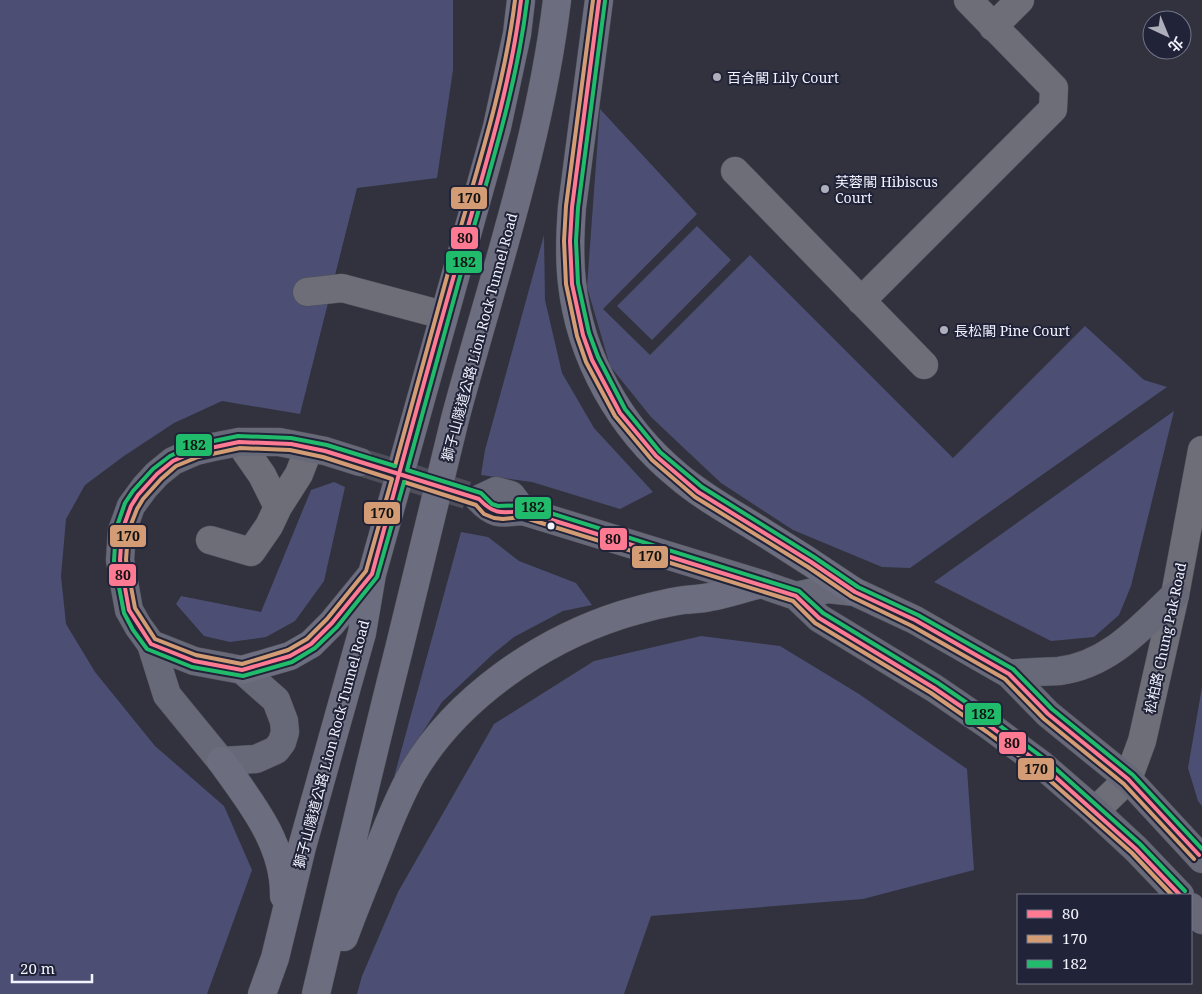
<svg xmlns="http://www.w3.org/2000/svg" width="1202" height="994" viewBox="0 0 1202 994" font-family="'Noto Serif','Noto Sans TC',serif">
<rect width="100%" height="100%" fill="#31323d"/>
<path fill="#4c4f73" d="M 0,0 L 453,0 L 453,70 L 437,178 L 357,188 L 300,414 L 222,401 L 174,423 L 124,456 L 85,485 L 66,519 L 61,576 L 66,624 L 95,672 L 155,746 L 224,806 L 252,870 L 207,994 L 0,994 Z
M 600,109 L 697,214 L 603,309 L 650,355 L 750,255 L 953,458 L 1085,326 L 1144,380 L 1167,387 L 910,568 L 882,567 L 793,530 L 721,483 L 651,417 L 610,366 L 587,287 Z
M 697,226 L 731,260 L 652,340 L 617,306 Z
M 544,235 L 545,300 L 562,373 L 594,428 L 653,492 L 620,509 L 532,482 L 481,475 L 485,450 Z
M 1174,411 L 1131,586 L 1119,615 L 1094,637 L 1051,641 L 934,582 Z
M 334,482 L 345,487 L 324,581 L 295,621 L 266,637 L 230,642 L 204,636 L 176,604 L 181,596 L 261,612 L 311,490 Z
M 461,532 L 488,537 L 519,561 L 576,583 L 592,605 L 563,611 L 514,637 L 493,654 L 442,702 L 394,777 Z
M 701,636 L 780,646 L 859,694 L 967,769 L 974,870 L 863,899 L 651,916 L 624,994 L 357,994 L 362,976 L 398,892 L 494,724 L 594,661 Z
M 1202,687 L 1202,806 L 1198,801 L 1188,768 Z"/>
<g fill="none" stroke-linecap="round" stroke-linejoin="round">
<path stroke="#4e4f5a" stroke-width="28" stroke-dasharray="28 14" stroke-linecap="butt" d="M 360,462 L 479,499"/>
<defs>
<path id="minor" d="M 993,27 L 1020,0
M 735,171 L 924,365
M 307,292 L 342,288 L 443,315
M 861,301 L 1053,109 L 1054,88 L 968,0
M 239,442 L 262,475 L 278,507
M 210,540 L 251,552 L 269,526 L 278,507 L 299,474 L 309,448
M 1095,811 L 1128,779 L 1142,741 L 1175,595 L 1202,450"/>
<path id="major" d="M 523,511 L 511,495 L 496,491 L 479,499 C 495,516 501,513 523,511 L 761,584 L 796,596 L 819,618 L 934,688 L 991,727 L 1042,765 L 1095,811 L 1136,849 L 1180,895
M 796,596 L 828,589 L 855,592 L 915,620 L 1009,674 L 1048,714 L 1128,779 L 1202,859
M 151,644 L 194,661 L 242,670 L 276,700 L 284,721 L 285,732 L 282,742 L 276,750 L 256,759 L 221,761 L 167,695 L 151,644 L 138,626 L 129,610 L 120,560 L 122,531 L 131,506 L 145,487 L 157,474 L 173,461 L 196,451 L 213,447 L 239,442 L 279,442 L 325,451 L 360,462
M 1009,674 C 1026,672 1042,672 1059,671 C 1109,665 1141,627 1175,595
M 1191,907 L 1202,920"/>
<path id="highway" d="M 599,0 L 572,207 C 570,233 569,258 572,283 C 580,357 620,428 677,475 C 700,495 727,510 753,526 C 787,547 821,569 855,592
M 242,670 L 290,656 L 311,644 L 332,623 L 372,574
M 221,761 C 250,801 285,844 284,896
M 344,937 C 355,907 367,878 379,848 C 389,822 399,797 413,772 C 457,698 540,641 621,615 C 641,609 663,603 684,600 C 692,599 701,599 710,597 C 727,594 744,588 761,584
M 262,994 L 275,958 L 302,847 L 362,633 L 372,574 L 497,127 L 517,34 L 521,0
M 316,994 C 343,879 370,764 399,649 C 418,573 436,496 455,419 C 492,280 540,143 557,0"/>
</defs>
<use href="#minor" stroke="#4e4e58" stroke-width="29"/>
<use href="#major" stroke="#4e4e58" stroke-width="29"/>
<use href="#highway" stroke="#4e4e58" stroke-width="29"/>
<use href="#minor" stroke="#6d6e78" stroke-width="28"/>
<use href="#major" stroke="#686978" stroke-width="28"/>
<use href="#highway" stroke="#6c6d7e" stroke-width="28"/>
<defs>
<path id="bus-1" d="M 599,0 L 572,207 L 570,241 L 572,284 L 583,335 L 592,360 L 620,413 L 656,456 L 698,492 L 811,562 L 855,592 L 915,620 L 1009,674 L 1048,714 L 1128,779 L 1199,855
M 239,442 L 291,444 L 325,451 L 399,474 L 372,574 L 332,623 L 311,644 L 290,656 L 242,670 L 194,661 L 151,644 L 129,610 L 120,560 L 122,531 L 131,506 L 138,495 L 157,474 L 173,461 L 196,451 Z
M 399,474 L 479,499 C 494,515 502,513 523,511 L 796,596 L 819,618 L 934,688 L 991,727 L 1042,765 L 1136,849 L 1180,895
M 399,474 C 420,397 441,320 463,244 C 486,163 511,84 521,0"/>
<path id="bus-2" d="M 593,0 L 566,206 L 564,241 L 566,284 L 577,336 L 586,362 L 615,416 L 652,460 L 695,497 L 808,567 L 852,597 L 912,626 L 1005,679 L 1044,719 L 1124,784 L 1194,859
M 240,448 L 290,450 L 323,457 L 392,479 L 366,571 L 327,619 L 307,639 L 288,650 L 242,664 L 196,655 L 155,639 L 135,608 L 126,560 L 128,532 L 137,509 L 143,499 L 161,479 L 176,466 L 198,457 Z
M 395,466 C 416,391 436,315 457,240 C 480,160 505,82 515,0
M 404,482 L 476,505 L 484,514 L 494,518 L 503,519 L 522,517 L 793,601 L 815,623 L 931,693 L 987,732 L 1038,770 L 1132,853 L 1172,895"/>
<path id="bus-3" d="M 527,1 C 517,84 492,163 469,244 C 448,319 428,395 407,470 L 481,493 L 492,504 L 498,506 L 525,505 L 799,591 L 823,613 L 938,683 L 995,722 L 1046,760 L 1140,844 L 1185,891
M 605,1 L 578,208 L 576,241 L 578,283 L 589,333 L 598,357 L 625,409 L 660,452 L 702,487 L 814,557 L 858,587 L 918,615 L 1013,669 L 1052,709 L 1133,775 L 1202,849
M 395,466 L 327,445 L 291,438 L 238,436 L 194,445 L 170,456 L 153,469 L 133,491 L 125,503 L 116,529 L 114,561 L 124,613 L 133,630 L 147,649 L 192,667 L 243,676 L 292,662 L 315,648 L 337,627 L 377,577 L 404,482"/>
</defs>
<use href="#bus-1" stroke="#212338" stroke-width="8"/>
<use href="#bus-2" stroke="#212338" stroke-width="8"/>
<use href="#bus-3" stroke="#212338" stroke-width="8"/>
<use href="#bus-1" stroke="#fe7a93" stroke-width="4"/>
<use href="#bus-2" stroke="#d39c74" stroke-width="4"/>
<use href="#bus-3" stroke="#20bc6c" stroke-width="4"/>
</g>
<g fill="#aeafbb" stroke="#212338" stroke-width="2">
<circle cx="717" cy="77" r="5"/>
<circle cx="825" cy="189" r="5"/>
<circle cx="944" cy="330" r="5"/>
</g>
<circle fill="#f1f3ff" stroke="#212338" stroke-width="2" cx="551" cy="526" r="4.5"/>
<g text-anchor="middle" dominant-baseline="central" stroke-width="4" stroke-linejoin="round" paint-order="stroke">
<g font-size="14" fill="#f1f3ff" stroke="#212338" text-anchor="start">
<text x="727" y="77">百合閣 Lily Court</text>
<text x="835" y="181">芙蓉閣 Hibiscus<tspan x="835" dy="16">Court</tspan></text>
<text x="954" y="330">長松閣 Pine Court</text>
</g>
<g font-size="14" fill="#f1f3ff" stroke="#212338">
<text transform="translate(479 337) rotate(-75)">獅子山隧道公路 Lion Rock Tunnel Road</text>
<text transform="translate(1165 638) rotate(-78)">松柏路 Chung Pak Road</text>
<text transform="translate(331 744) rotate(-75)">獅子山隧道公路 Lion Rock Tunnel Road</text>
</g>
</g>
<g stroke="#212338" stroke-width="2">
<rect x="450" y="186" width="38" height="24" rx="5" fill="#d39c74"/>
<rect x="450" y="226" width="29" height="24" rx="5" fill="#fe7a93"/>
<rect x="445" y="250" width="38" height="24" rx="5" fill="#20bc6c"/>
<rect x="175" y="433" width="38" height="24" rx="5" fill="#20bc6c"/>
<rect x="514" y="496" width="38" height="24" rx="5" fill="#20bc6c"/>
<rect x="363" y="501" width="38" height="24" rx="5" fill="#d39c74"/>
<rect x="109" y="524" width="38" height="24" rx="5" fill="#d39c74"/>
<rect x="599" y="527" width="29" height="24" rx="5" fill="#fe7a93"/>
<rect x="631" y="545" width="38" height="24" rx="5" fill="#d39c74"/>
<rect x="108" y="563" width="29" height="24" rx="5" fill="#fe7a93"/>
<rect x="964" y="702" width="38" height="24" rx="5" fill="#20bc6c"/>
<rect x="998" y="731" width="29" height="24" rx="5" fill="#fe7a93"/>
<rect x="1017" y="757" width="38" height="24" rx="5" fill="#d39c74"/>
</g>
<g font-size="14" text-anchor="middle" font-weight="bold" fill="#111">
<text x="469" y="203">170</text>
<text x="465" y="243">80</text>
<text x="464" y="267">182</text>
<text x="194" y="450">182</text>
<text x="533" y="512">182</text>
<text x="382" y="518">170</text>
<text x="128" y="541">170</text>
<text x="613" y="544">80</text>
<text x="650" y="561">170</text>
<text x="123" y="580">80</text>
<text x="983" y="719">182</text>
<text x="1012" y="748">80</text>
<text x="1036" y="774">170</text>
</g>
<rect x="1017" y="894" width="175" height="90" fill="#212338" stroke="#747688"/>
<rect x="1027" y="910" width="25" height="8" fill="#fe7a93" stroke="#747688"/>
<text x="1062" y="919" font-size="15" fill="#f1f3ff">80</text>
<rect x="1027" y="935" width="25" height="8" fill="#d39c74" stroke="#747688"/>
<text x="1062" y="944" font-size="15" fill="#f1f3ff">170</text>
<rect x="1027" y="960" width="25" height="8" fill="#20bc6c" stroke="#747688"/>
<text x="1062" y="969" font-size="15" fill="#f1f3ff">182</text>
<g transform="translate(1167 35) rotate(136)"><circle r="24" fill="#212338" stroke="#747688"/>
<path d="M0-4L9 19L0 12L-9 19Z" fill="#aeafbb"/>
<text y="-8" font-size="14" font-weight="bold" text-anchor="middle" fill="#f1f3ff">北</text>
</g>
<path d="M12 974v8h80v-8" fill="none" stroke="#f1f3ff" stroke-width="2.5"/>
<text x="20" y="974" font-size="15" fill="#f1f3ff" stroke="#212338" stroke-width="4" paint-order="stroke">20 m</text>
</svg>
